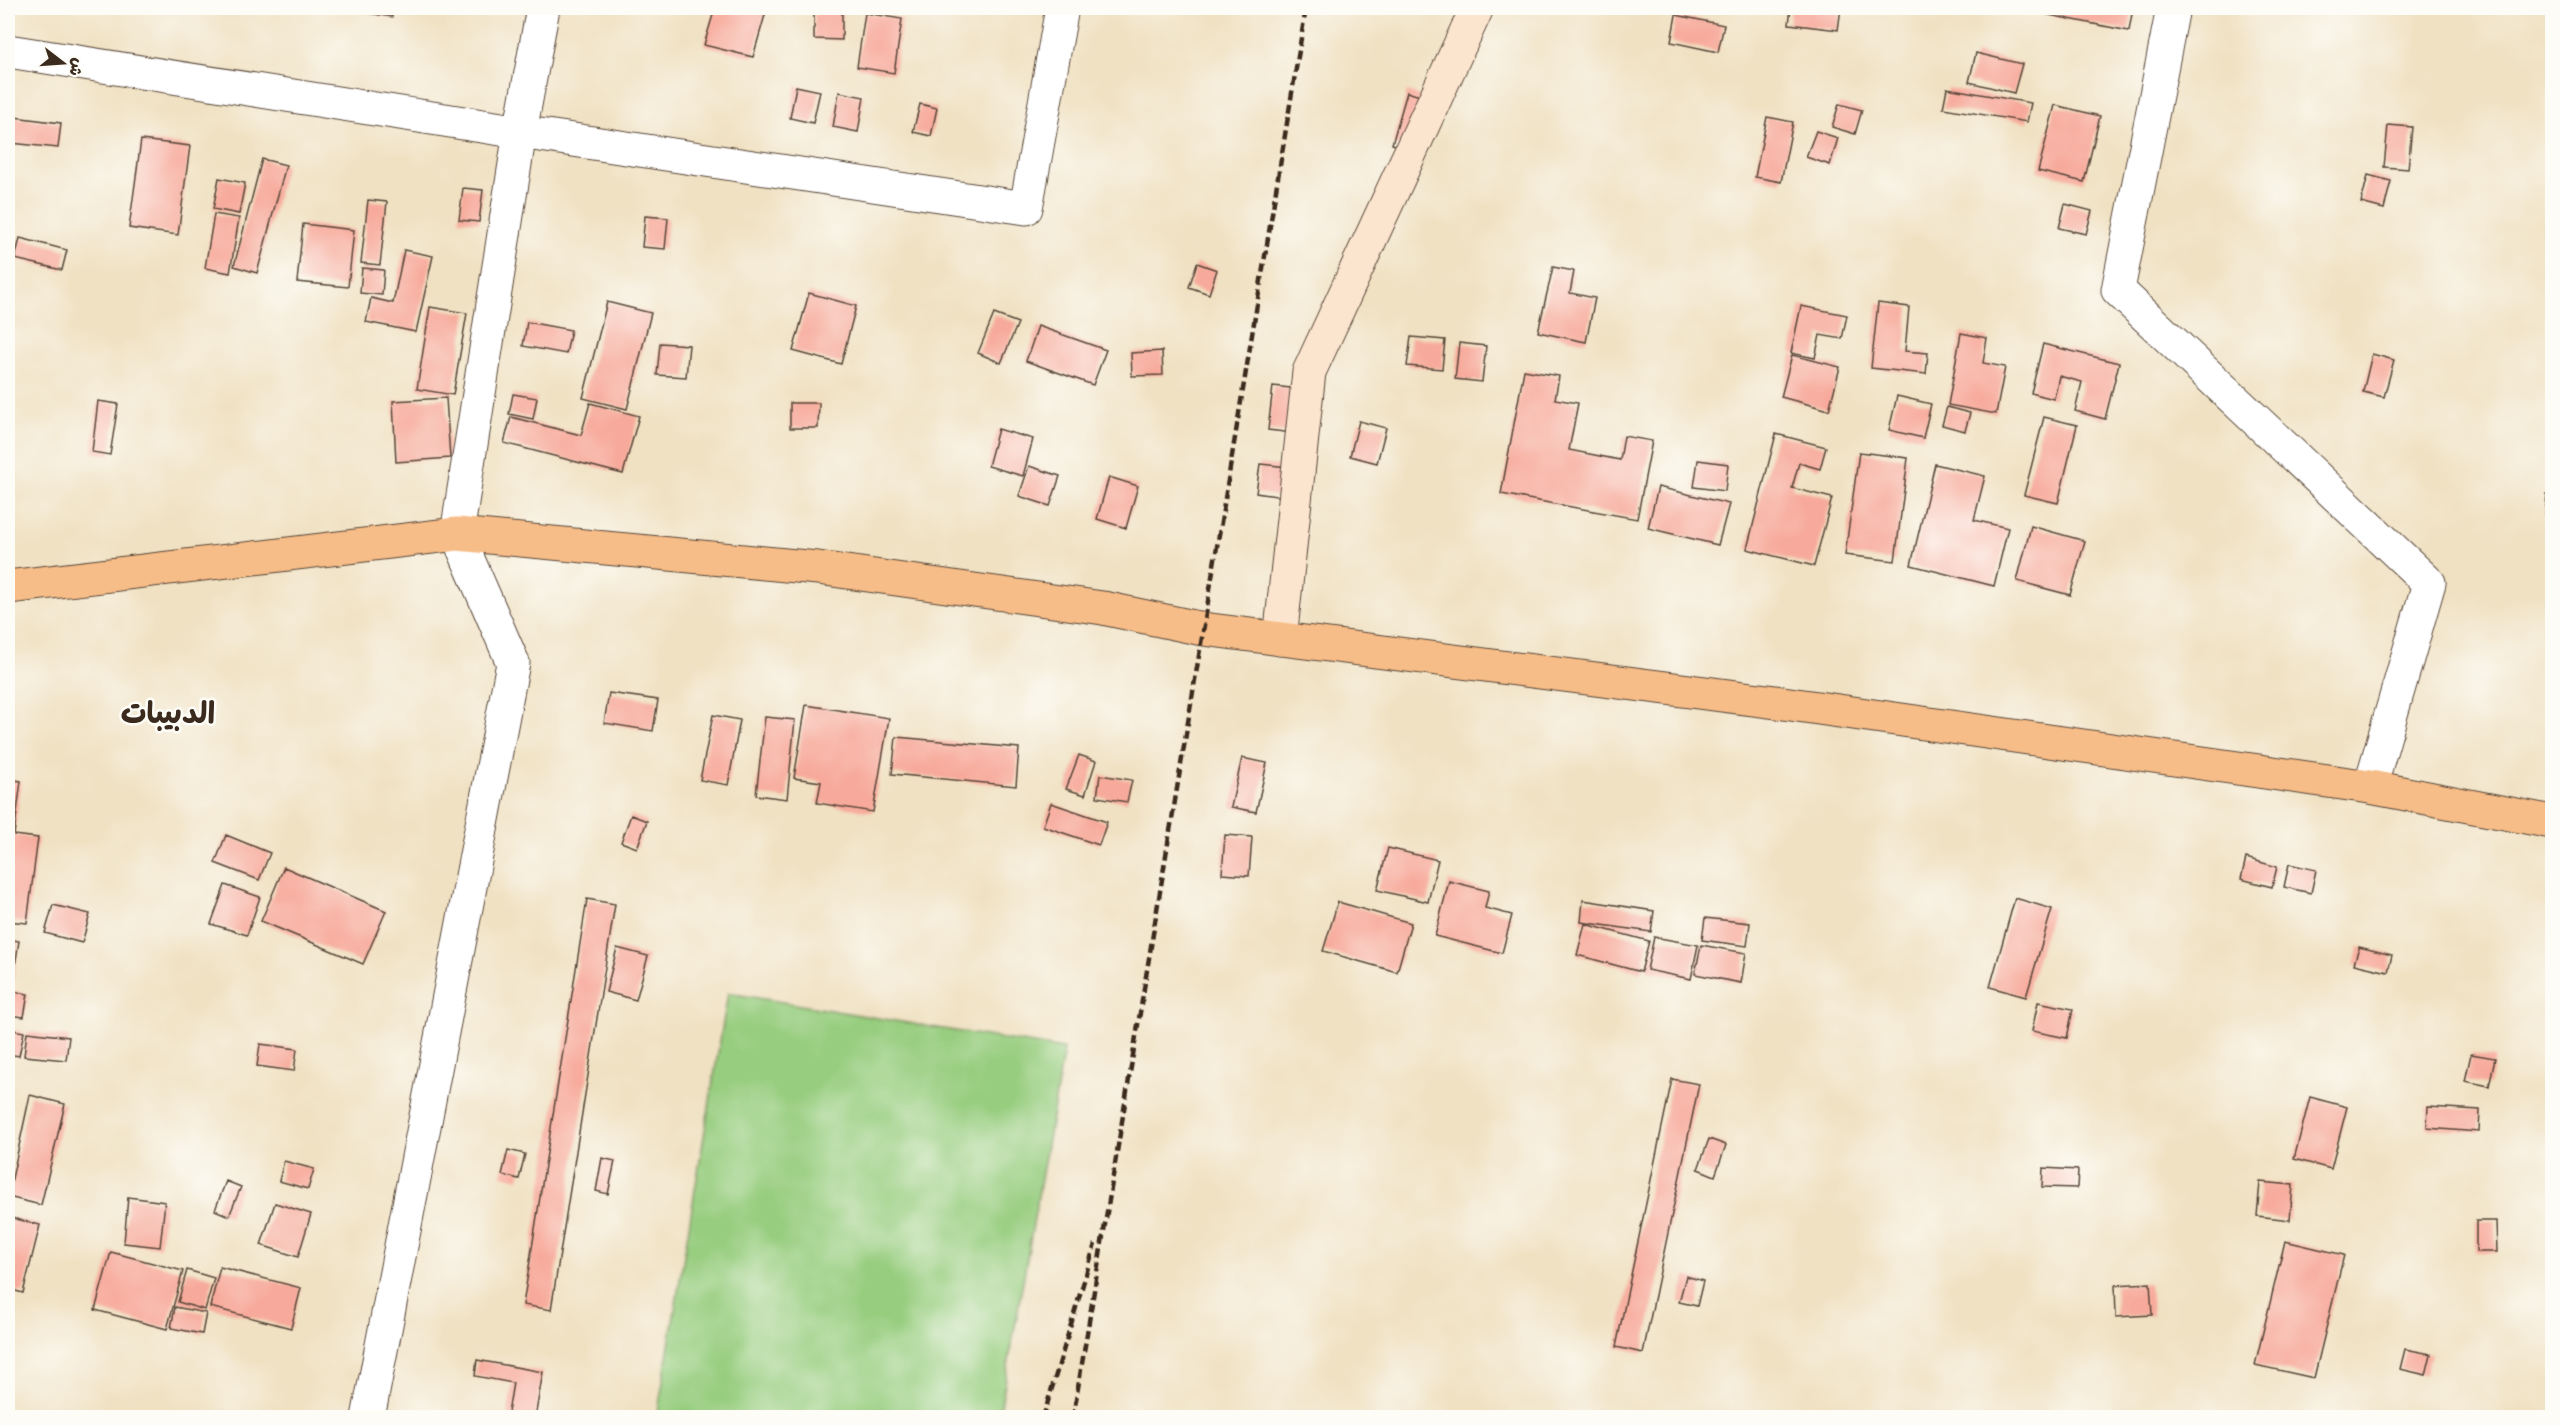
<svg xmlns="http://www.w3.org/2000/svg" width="2560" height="1425" viewBox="0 0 2560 1425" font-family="Pangolin,'Playpen Sans Arabic',sans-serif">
<rect width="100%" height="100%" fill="#fdfcf7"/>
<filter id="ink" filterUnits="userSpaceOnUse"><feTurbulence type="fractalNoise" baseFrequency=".0167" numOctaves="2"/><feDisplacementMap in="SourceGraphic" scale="12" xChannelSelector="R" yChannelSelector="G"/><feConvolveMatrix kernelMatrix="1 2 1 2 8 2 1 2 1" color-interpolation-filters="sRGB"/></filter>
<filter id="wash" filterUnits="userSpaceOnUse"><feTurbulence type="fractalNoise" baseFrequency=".008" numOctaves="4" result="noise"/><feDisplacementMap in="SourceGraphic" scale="24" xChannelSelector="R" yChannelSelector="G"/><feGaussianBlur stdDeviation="1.35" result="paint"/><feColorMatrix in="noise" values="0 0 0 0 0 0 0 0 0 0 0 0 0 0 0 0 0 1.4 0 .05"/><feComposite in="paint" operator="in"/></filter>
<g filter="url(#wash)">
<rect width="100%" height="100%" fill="#f0e1c2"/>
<path fill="#97cd7f" stroke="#697c4e" stroke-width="1.5" d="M 728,993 L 1064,1049 L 999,1417 L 657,1417 Z"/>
<g id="blocks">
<path fill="#f7aa9b" d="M 368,8 L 393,8 L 392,17 L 367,13 Z
M 715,8 L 767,8 L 753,57 L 704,45 Z
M 814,8 L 842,8 L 842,40 L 814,39 Z
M 1791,8 L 1841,8 L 1838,30 L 1789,24 Z
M 2046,8 L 2133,8 L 2129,31 L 2044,14 Z
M 865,13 L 902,19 L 894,73 L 857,67 Z
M 1676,15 L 1724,25 L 1718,52 L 1671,42 Z
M 1976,53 L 2022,64 L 2014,93 L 1969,82 Z
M 796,86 L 820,91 L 813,123 L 790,118 Z
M 1947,88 L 2031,103 L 2027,122 L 1943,108 Z
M 839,92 L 864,97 L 858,132 L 833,127 Z
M 1407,92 L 1436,101 L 1420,153 L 1392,144 Z
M 920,104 L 937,108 L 931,136 L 913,132 Z
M 1839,104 L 1862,110 L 1855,134 L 1832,127 Z
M 2055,105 L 2100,116 L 2084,182 L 2038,171 Z
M 14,117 L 61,123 L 58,148 L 11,143 Z
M 1767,117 L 1793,122 L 1781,182 L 1755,177 Z
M 2388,125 L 2412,127 L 2408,169 L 2384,167 Z
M 1816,131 L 1838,138 L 1830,165 L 1806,157 Z
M 141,140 L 190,146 L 178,235 L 129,228 Z
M 262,159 L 286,165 L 257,273 L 234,266 Z
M 2368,175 L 2391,181 L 2384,209 L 2361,203 Z
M 219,178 L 245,183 L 239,214 L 213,209 Z
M 463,188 L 483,190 L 479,222 L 459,220 Z
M 368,200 L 387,202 L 380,265 L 361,263 Z
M 2065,204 L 2092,211 L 2086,234 L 2059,228 Z
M 214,214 L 239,218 L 230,273 L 205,268 Z
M 645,216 L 668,218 L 665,249 L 642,247 Z
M 303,224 L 354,230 L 348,287 L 297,282 Z
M 20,238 L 67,250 L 62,270 L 15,259 Z
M 404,250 L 433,256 L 416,332 L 366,322 L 371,298 L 393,303 Z
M 1197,263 L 1217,270 L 1209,294 L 1189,287 Z
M 1553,267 L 1574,271 L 1570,293 L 1595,298 L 1586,342 L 1538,332 Z
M 362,268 L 384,270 L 382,295 L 360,293 Z
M 809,293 L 856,306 L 841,364 L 793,351 Z
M 607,302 L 651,313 L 627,409 L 583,398 Z
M 1878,303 L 1909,307 L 1905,351 L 1928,353 L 1926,374 L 1871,368 Z
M 1801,306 L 1847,315 L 1842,339 L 1820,335 L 1815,358 L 1791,353 Z
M 430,307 L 467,313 L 453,395 L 417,389 Z
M 994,314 L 1018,323 L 1001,363 L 978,353 Z
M 527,322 L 571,330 L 566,354 L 523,346 Z
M 1038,326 L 1106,350 L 1093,385 L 1026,361 Z
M 1961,333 L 1987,338 L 1983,363 L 2005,367 L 1996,414 L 1948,405 Z
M 1411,337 L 1445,340 L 1442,369 L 1407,366 Z
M 660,343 L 689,345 L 686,377 L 657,375 Z
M 1459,343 L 1486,346 L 1482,382 L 1455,379 Z
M 2043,344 L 2119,363 L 2105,419 L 2075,411 L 2082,382 L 2059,376 L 2054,399 L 2031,393 Z
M 1162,351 L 1163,375 L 1132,376 L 1131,353 Z
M 2372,354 L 2394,360 L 2384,397 L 2363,392 Z
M 1792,355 L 1840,367 L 1829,410 L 1781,397 Z
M 1524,370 L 1559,376 L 1555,399 L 1578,403 L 1569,450 L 1620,460 L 1624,436 L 1652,441 L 1637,519 L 1501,494 Z
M 1273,386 L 1299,389 L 1293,433 L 1268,430 Z
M 513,394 L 537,398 L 533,419 L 509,414 Z
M 1897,396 L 1931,404 L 1923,438 L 1889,430 Z
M 446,398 L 450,458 L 396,462 L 393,401 Z
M 98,401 L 118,404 L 110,455 L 92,452 Z
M 590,403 L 639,416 L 623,474 L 504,443 L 511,417 L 581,435 Z
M 790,403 L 819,403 L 818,428 L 790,428 Z
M 1947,407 L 1970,413 L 1965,431 L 1942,425 Z
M 2044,417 L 2077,425 L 2058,503 L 2024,495 Z
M 1359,421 L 1386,428 L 1377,463 L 1350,456 Z
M 998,429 L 1033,439 L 1023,476 L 988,466 Z
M 1776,434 L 1826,447 L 1820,469 L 1799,463 L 1792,488 L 1832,498 L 1814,566 L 1747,549 Z
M 1859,452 L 1908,458 L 1895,561 L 1845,555 Z
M 1698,460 L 1728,464 L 1725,491 L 1694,487 Z
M 1260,464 L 1287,467 L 1283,497 L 1256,493 Z
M 1935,464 L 1985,476 L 1974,520 L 2008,528 L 1994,586 L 1911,565 Z
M 1029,466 L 1060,476 L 1050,506 L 1019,496 Z
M 1109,477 L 1138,486 L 1126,528 L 1097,519 Z
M 1658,487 L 1729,504 L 1718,545 L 1648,528 Z
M 2547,494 L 2552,494 L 2552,518 L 2545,518 Z
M 2031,526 L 2085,541 L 2070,595 L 2017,581 Z
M 609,693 L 658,700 L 653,731 L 604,723 Z
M 806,705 L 889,718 L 873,812 L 817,803 L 821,782 L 794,778 Z
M 713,715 L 740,720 L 728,785 L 700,780 Z
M 765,717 L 795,720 L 787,799 L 756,795 Z
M 896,737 L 1019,748 L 1016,786 L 892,774 Z
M 1079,755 L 1096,761 L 1085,795 L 1066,789 Z
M 1242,758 L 1267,763 L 1256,812 L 1231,807 Z
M 1100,775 L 1132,780 L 1127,802 L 1097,797 Z
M 8,779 L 21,781 L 14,835 L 38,838 L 27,923 L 8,921 Z
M 1051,803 L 1107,822 L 1099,845 L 1043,826 Z
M 631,815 L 647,821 L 637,848 L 621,842 Z
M 226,835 L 270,853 L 259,880 L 215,863 Z
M 1225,835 L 1252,837 L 1249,876 L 1222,874 Z
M 1388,848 L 1438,860 L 1428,902 L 1377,890 Z
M 2246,858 L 2277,867 L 2272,887 L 2241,879 Z
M 2289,864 L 2316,870 L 2311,893 L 2284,887 Z
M 284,867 L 386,911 L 363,964 L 261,921 Z
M 1449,881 L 1489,891 L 1485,908 L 1512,915 L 1502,953 L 1435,936 Z
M 225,885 L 260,897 L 247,935 L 211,924 Z
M 2015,898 L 2052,909 L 2026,997 L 1990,987 Z
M 587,899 L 615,904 L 551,1310 L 523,1305 Z
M 1583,900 L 1654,911 L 1651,932 L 1581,922 Z
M 1338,902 L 1411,923 L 1397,972 L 1323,951 Z
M 53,905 L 90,914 L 82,943 L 45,933 Z
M 1705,918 L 1750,923 L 1747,946 L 1702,940 Z
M 1585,924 L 1649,941 L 1641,972 L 1577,955 Z
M 1654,937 L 1698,945 L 1691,979 L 1647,970 Z
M 8,939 L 19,941 L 12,985 L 8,985 Z
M 1701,945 L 1746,953 L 1741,983 L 1695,974 Z
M 2359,947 L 2392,955 L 2388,972 L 2354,964 Z
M 617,948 L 648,956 L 636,1000 L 606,992 Z
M 8,990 L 28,994 L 24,1017 L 8,1015 Z
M 2038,1002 L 2073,1009 L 2067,1038 L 2032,1031 Z
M 8,1029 L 24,1032 L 19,1056 L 8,1054 Z
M 27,1032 L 69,1037 L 66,1060 L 24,1056 Z
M 260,1044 L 297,1049 L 294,1071 L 257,1066 Z
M 2471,1054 L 2495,1058 L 2489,1086 L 2465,1081 Z
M 1672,1079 L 1699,1084 L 1643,1353 L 1616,1347 Z
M 30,1095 L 65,1104 L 41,1205 L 8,1197 Z
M 2310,1097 L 2347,1107 L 2331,1169 L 2294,1159 Z
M 2428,1107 L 2480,1110 L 2479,1132 L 2427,1128 Z
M 1709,1139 L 1726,1145 L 1715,1176 L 1698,1169 Z
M 508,1150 L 525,1154 L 519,1179 L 502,1175 Z
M 602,1158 L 615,1161 L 608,1194 L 596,1191 Z
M 284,1161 L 314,1169 L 308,1189 L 279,1181 Z
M 2043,1168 L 2078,1170 L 2077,1188 L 2042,1187 Z
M 226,1181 L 241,1187 L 229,1216 L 215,1210 Z
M 2260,1182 L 2293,1185 L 2290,1220 L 2257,1216 Z
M 128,1197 L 165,1202 L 160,1247 L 124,1243 Z
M 275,1203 L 311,1214 L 298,1257 L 261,1245 Z
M 12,1218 L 40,1225 L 23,1293 L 8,1289 L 8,1236 Z
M 2476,1221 L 2496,1221 L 2497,1252 L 2476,1252 Z
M 2285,1241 L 2344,1255 L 2314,1378 L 2255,1365 Z
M 111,1252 L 183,1271 L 167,1329 L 95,1310 Z
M 220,1267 L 301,1288 L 291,1328 L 210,1307 Z
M 187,1270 L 214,1278 L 205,1310 L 178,1302 Z
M 1686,1276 L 1703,1281 L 1697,1306 L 1679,1302 Z
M 2150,1283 L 2152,1315 L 2116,1317 L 2115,1285 Z
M 175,1307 L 206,1313 L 202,1334 L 171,1328 Z
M 2405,1349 L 2431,1354 L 2426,1375 L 2400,1369 Z
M 477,1360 L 543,1372 L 535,1418 L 507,1418 L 513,1383 L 475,1376 Z"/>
</g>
</g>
<g filter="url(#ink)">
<use href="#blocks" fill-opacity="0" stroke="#564537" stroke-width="1.5"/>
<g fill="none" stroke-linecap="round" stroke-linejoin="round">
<defs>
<path id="street" d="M 2173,8 L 2118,290 L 2429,583 L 2370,787
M 8,51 L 520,132 L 1026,208 L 1062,8
M 368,1418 L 513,663 L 457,534 L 520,132 L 543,8"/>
<path id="secondary" d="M 1280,639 L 1309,372 L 1477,8"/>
<path id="primary" d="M 8,587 L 457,534 L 818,568 L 1103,608 L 1203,629 L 1776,702 L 2370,787 L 2552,822"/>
</defs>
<use href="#street" stroke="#564537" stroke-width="35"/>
<use href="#secondary" stroke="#564537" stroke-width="35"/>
<use href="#primary" stroke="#564537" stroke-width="35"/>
<use href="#street" stroke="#fff" stroke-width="33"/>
<use href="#secondary" stroke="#fce5cf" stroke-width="33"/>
<use href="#primary" stroke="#f7bd88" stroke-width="33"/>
<path stroke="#3b2a1e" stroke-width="4.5" stroke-dasharray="9 4.5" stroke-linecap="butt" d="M 1043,1418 L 1095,1244
M 1073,1418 L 1306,8"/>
</g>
</g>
<g text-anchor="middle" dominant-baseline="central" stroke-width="5" stroke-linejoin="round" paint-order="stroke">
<g font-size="30" font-weight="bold" fill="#3b2a1e" stroke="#fdfcf7">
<text x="168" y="713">الدبيبات</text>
</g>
</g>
<rect width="2560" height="1425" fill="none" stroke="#fdfcf7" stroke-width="30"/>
<g transform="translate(63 63) rotate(107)" stroke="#fdfcf7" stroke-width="4.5" paint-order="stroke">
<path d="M0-4.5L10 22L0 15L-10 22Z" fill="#3b2a1e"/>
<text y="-9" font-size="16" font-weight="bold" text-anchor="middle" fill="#3b2a1e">ش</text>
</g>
</svg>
